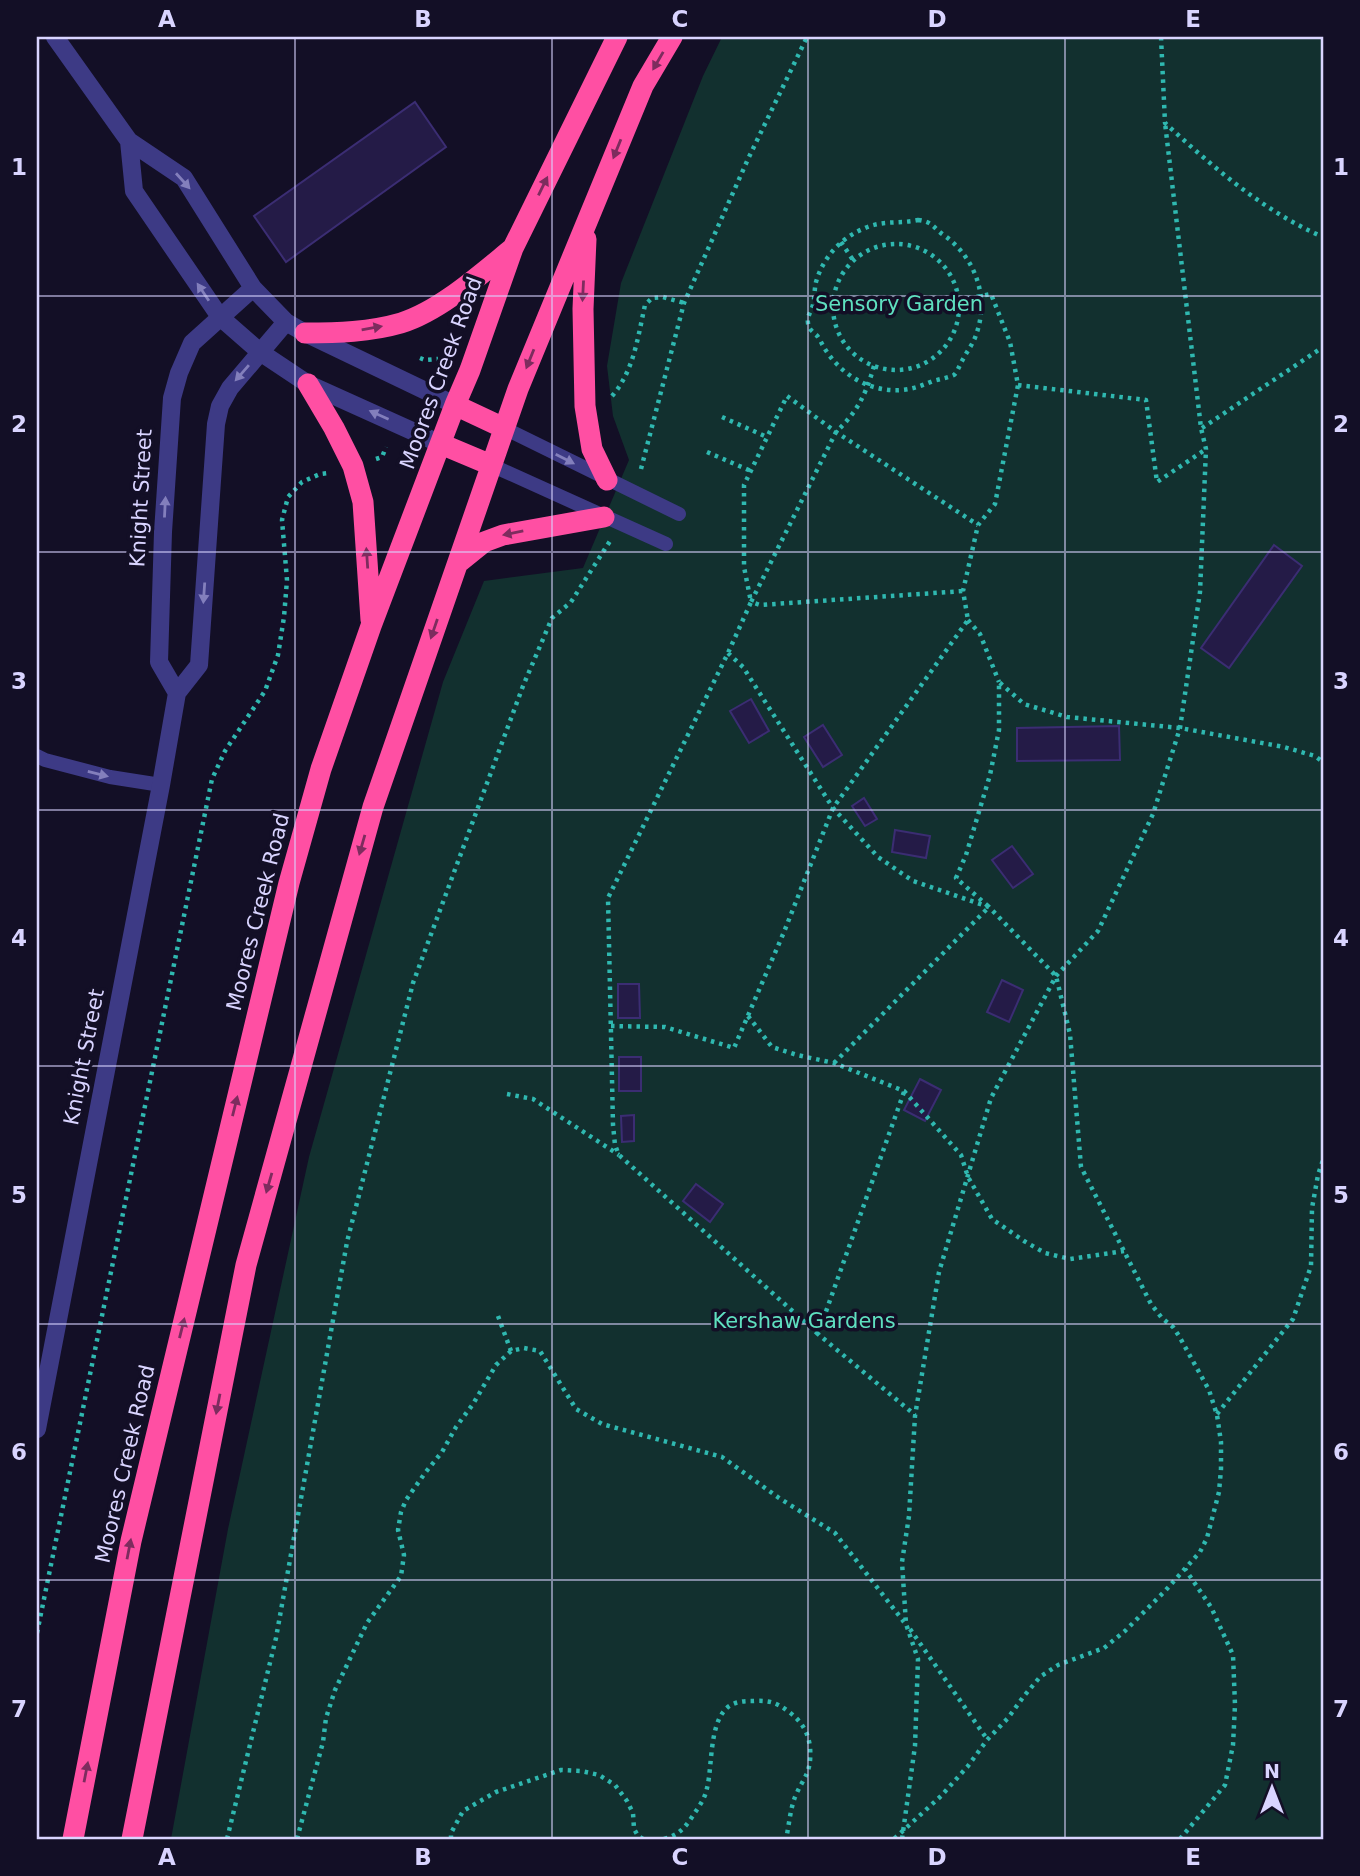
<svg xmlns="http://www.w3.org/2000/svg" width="1360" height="1876" viewBox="0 0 1360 1876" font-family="'DejaVu Sans',sans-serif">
<rect width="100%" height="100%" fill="#130f26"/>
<path fill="#12302f" d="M 722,37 L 1323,37 L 1323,1839 L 171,1839 L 228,1529 L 309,1157 L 443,682 L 484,581 L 583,568 L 629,460 L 613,416 L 607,366 L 621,283 L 703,76 Z"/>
<path fill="#241b47" stroke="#3b2d73" stroke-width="2" d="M 415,102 L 446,147 L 286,262 L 254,216 Z
M 1274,545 L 1302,566 L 1229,668 L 1201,648 Z
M 751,699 L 769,731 L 749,743 L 730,711 Z
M 823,725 L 842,755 L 823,767 L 804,737 Z
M 1119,726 L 1120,760 L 1017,761 L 1017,728 Z
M 864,798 L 877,819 L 865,826 L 852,806 Z
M 895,830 L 930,836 L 926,858 L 892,852 Z
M 1012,846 L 1033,874 L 1013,888 L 992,860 Z
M 1002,980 L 1023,990 L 1009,1022 L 987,1012 Z
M 618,984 L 639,984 L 640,1018 L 618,1018 Z
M 619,1057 L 641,1057 L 641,1091 L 619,1091 Z
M 920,1079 L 941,1090 L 925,1121 L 904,1110 Z
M 634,1115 L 634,1141 L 622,1142 L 621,1116 Z
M 696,1184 L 723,1204 L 710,1222 L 683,1201 Z"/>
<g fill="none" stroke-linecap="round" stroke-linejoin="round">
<path stroke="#2fb8b0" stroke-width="4.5" stroke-dasharray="3.5 5" stroke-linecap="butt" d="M 1161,37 L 1165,123 C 1213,167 1263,211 1323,237
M 918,220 C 934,222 933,228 945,236 C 975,258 989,296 977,332 C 974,343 967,351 962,361 C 959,366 958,371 954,375 C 947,378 940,379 933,381 C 923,385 914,389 902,390 C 867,393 835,371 820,340 C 817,333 809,332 808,323 C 807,317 810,313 812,308 C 815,300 814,290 816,282 C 823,257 842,237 865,228 C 883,220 900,224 918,220 Z
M 841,242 L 853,260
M833 307a63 63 0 1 1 126 0a63 63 0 1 1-126 0Z
M 420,358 L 425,360 L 438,359
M 874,366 C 866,394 858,411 836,432 L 751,602 L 760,605 L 963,591
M 1018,385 L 1146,400 L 1157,482 L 1206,449
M 612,396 C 634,371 638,336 645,305 L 652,298 L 663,297 L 684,303
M 722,417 L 767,437
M 1202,428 L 1323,347
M 707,452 L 751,471
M 376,459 L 382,457 L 386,447
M 641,469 L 684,303 L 748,159 L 807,37
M 968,620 L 980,634 L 999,682
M 728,653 L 743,667 L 833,808 L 878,857 L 913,881 L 989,907 L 1056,976 L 1070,1034 L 1081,1167 L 1151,1304 L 1162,1318 L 1173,1327 L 1179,1336 L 1209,1390 L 1217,1415 L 1221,1442 L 1221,1469 L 1219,1492 L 1207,1538 L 1200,1552 L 1165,1591 L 1125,1631 L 1104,1648 L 1058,1665 L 1040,1677 L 1024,1696 L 1008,1718 L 987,1740 L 968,1766 L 941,1796 L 894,1839
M 748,1016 L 772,1047 L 797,1055 L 834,1063 L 904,1091 L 961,1155 L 968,1177 L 992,1219 L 1024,1241 L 1045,1253 L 1070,1259 L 1124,1251
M 611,1026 L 665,1027 L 734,1048 L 784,932 L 833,808 L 968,620 L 963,591 L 978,525 L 995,504 L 1018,385 L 1010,342 L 991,294 L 960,300
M 834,1063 L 989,907 L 956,878 L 966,855 L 990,775 L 999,730 L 999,682 L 1024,704 L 1067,717 L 1180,728 L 1284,747 L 1315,756 L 1323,762
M 904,1092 L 818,1334 L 915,1415
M 507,1094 L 533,1099 L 619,1155
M 498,1316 L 511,1351
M 818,1334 L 619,1155 L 615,1145 L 613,1125 L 608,898 L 728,653 L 751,602 L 744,567 L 744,485 L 787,396 L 836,432 L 978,525
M 1217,1414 L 1293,1319 L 1311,1266 L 1312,1208 L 1318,1175 L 1323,1160
M 910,1629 L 987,1739
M 37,1633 L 212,779 L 225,751 L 265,691 L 278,655 L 284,617 L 287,580 L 282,520 L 288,497 L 302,482 L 320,474 L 328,473
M 227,1839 L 276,1638 L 347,1242 L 413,983 L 523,686 L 552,618 L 571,602 L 610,541
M 297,1839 L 323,1742 L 326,1718 L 335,1690 L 367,1623 L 401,1576 L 404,1555 L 398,1530 L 401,1512 L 406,1500 L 425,1473 L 442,1452 L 456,1427 L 473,1404 L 496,1365 L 511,1351 L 524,1348 L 540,1351 L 576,1409 L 602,1424 L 722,1457 L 779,1498 L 835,1533 L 904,1622
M 451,1839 L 451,1833 L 463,1811 L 496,1792 L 561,1770 L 581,1771 L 599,1775 L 615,1785 L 627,1801 L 633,1813 L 634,1829 L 638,1836 L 643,1839
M 664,1839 C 678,1835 684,1829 692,1817 C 698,1808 705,1799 707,1788 C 713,1766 708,1715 733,1704 C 740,1701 747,1701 754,1701 C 769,1700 778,1703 789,1712 C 801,1721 808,1731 810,1747 C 812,1773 804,1776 795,1797 C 790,1810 789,1826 786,1839
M 902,1839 L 915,1746 L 918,1659 L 906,1624 L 902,1562 L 909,1516 L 915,1416 L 939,1272 L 991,1098 L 1056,976 L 1098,931 L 1153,814 L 1180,728 L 1200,592 L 1206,449 L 1201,428 L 1165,123
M 1180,1839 L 1225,1785 L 1233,1745 L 1235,1705 L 1233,1655 L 1211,1607 L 1185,1569"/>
<path stroke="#3d3a85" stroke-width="14" d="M 504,428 L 679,514
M 491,465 L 666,544
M 37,756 L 45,760 L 110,777 L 161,785"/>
<path stroke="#3d3a85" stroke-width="18" d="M 55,37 L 129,141 L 184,178 L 253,288 L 286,322 L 305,333 L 455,405
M 129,141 L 134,191 L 220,317 L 260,352 L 308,384 L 441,444
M 177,693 L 159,662 L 163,532 L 172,398 L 179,373 L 192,343 L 253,288
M 37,1429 L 161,785 L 177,693 L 199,665 L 216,424 L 220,406 L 230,388 L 286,322"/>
<path stroke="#ff4fa3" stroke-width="21" d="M 586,239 L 583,309 L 585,406 L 592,449 L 607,480
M 305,333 C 337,333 370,332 401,323 C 440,311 481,274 513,248
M 308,384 L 334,428 L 353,466 L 363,502 L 371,620
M 455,405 L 504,428
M 441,444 L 491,465
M 458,563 L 484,542 L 503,535 L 604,517
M 73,1839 L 131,1541 L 289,883 L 321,769 L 371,626 L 455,405 L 470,370 L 513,248 L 617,37
M 132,1839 L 246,1265 L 373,807 L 518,389 L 643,86 L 672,37"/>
</g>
<defs><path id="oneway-solid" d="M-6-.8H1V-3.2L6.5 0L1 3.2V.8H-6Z" transform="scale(1.75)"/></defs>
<g fill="#7d2c5e">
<use href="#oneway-solid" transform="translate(658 61) rotate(120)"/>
<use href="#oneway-solid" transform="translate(617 149) rotate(112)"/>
<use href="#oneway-solid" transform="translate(543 186) rotate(-64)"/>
<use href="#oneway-solid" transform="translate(583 291) rotate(93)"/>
<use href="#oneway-solid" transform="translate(372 328) rotate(-10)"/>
<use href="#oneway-solid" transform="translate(530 359) rotate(112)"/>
<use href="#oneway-solid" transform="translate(513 533) rotate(169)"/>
<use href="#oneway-solid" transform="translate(367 558) rotate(-94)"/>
<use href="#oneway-solid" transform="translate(434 629) rotate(109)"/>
<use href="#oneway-solid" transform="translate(362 845) rotate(106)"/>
<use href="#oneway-solid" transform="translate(235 1106) rotate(-76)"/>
<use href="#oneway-solid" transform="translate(269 1183) rotate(106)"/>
<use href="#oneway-solid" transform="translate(182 1328) rotate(-76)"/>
<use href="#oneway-solid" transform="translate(218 1404) rotate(101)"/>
<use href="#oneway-solid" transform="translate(129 1549) rotate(-79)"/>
<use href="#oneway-solid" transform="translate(86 1772) rotate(-79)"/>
</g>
<g fill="#837fbc">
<use href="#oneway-solid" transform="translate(183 181) rotate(48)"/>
<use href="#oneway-solid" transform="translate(203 292) rotate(-124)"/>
<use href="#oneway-solid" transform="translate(242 373) rotate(131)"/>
<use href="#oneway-solid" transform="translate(379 415) rotate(-156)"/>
<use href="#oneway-solid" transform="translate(565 459) rotate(27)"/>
<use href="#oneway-solid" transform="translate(165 507) rotate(-87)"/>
<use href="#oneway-solid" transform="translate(204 593) rotate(94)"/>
<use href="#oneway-solid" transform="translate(98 774) rotate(14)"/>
</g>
<path fill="none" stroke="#d9d4ff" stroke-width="2" stroke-opacity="0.55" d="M 295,37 L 295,1839M 552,37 L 552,1839M 808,37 L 808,1839M 1065,37 L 1065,1839M 37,296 L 1323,296M 37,552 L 1323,552M 37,810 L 1323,810M 37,1066 L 1323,1066M 37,1324 L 1323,1324M 37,1580 L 1323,1580"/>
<g text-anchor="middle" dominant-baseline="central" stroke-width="7" stroke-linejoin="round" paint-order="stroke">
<g font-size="21" fill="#5fe0c0" stroke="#130f26">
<text x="899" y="304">Sensory Garden</text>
<text x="804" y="1321">Kershaw Gardens</text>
</g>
<g font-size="21" fill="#d9d4ff" stroke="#130f26">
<text transform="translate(441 373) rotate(-70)">Moores Creek Road</text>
<text transform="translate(141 498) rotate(-87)">Knight Street</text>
<text transform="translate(258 912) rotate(-76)">Moores Creek Road</text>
<text transform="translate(84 1057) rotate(-79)">Knight Street</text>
<text transform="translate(125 1464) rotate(-77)">Moores Creek Road</text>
</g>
</g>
<rect width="1360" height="1876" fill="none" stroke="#130f26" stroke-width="77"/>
<g transform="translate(1272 1788)" stroke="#130f26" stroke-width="5" paint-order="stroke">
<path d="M0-5L12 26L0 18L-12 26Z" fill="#d9d4ff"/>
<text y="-10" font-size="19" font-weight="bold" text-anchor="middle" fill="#d9d4ff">N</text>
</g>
<rect x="38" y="38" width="1284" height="1800" fill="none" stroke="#d9d4ff" stroke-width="2.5"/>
<g font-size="23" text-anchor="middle" font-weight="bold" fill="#d9d4ff">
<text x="167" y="27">A</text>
<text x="423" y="27">B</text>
<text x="680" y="27">C</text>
<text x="937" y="27">D</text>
<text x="1193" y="27">E</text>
<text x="19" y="175">1</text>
<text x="1341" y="175">1</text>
<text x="19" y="432">2</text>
<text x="1341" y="432">2</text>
<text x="19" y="689">3</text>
<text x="1341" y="689">3</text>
<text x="19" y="946">4</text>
<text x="1341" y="946">4</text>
<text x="19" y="1203">5</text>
<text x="1341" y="1203">5</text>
<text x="19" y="1460">6</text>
<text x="1341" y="1460">6</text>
<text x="19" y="1717">7</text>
<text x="1341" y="1717">7</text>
<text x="167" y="1865">A</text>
<text x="423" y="1865">B</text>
<text x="680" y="1865">C</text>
<text x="937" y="1865">D</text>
<text x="1193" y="1865">E</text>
</g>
</svg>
